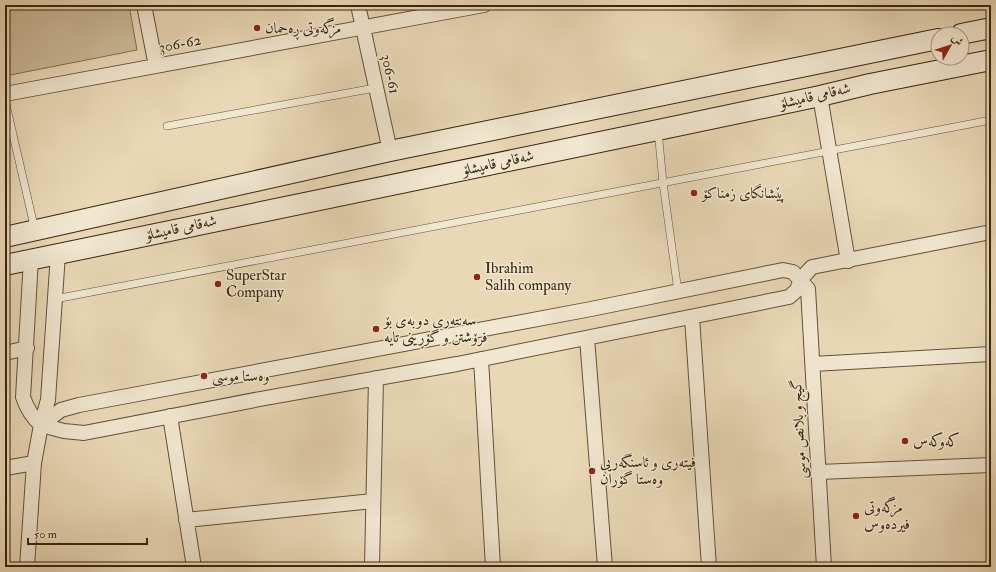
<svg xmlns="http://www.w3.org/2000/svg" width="996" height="572" viewBox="0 0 996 572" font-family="'IM FELL Double Pica',Amiri,serif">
<rect width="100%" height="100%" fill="#e9d8b6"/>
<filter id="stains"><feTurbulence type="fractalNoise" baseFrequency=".005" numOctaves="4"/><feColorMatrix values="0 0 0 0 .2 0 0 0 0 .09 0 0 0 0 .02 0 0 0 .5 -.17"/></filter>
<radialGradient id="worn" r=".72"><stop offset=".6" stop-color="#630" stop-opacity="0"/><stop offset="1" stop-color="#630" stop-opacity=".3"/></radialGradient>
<path fill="#cbba99" stroke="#817054" d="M 5,5 L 129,5 L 137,50 L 5,76 Z"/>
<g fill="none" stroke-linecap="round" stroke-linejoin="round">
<defs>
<path id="lane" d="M 5,100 L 35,230
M 167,126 L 375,88
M 658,130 L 663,183 L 678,291
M 55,299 L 991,120"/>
<path id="street" d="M 144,5 L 156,66
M 358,5 L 390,151
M 5,94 L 484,5
M 820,96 L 848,261
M 31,259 L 23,397 C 27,409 32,417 41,425 L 48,400 L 58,254
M 692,317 L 709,567
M 587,338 L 605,567
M 5,353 L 27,348
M 481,359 L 493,567
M 813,364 L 991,354
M 170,416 L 194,567
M 41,425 L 64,431 L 84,433 L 260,399 L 457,364 L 789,297 L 797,290 L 801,279 L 812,267 L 991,232
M 5,468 L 34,463
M 819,472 L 991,465
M 186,520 L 373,501
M 27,567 L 34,463 L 41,425 L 61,410 L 79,405 L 591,309 L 783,270 L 793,272 L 808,289 L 824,567
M 372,567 L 376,378"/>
<path id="secondary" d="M 961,34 L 991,28
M 5,237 L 390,151 L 938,39
M 5,265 L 658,130 L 820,96 L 870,84 L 991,60"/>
</defs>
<use href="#lane" stroke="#645238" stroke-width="8"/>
<use href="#street" stroke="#645238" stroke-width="16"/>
<use href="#secondary" stroke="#37260e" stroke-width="22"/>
<use href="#lane" stroke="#f1e6d0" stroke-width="7"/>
<use href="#street" stroke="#f1e6d0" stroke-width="14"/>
<use href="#secondary" stroke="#f1e6d0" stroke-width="20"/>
</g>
<g fill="#8f2418" stroke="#f1e6d0" stroke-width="1.5">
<circle cx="257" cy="28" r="4"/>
<circle cx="694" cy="193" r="4"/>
<circle cx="477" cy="277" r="4"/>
<circle cx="218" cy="284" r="4"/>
<circle cx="376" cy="329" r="4"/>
<circle cx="204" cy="376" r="4"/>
<circle cx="905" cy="441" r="4"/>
<circle cx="592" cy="471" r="4"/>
<circle cx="856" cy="516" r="4"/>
</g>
<g text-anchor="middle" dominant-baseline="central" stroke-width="3" stroke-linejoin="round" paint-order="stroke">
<g font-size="15" fill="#37260e" stroke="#f1e6d0" text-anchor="start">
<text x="265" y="28">مزگەوتی ڕەحمان</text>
<text x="702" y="193">پێشانگای زمناكۆ</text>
<text x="485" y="268">Ibrahim<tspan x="485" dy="17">Salih company</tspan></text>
<text x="226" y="275">SuperStar<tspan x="226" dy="17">Company</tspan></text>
<text x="384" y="320">سەنتەری دوبەی بۆ<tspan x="384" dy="17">فرۆشتن و گۆڕینی تایە</tspan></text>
<text x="212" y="376">وەستا موسی</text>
<text x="913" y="441">كه‌وكه‌س</text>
<text x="600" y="462">فیتەری و ئاسنگەریی<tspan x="600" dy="17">وەستا گۆران</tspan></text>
<text x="864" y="507">مزگه‌وتی<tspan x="864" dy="17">فیرده‌وس</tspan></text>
</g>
<g font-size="15" fill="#37260e" stroke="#f1e6d0">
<text transform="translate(180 44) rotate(-11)">306-62</text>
<text transform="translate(390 74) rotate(77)">306-61</text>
<text transform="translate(815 96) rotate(-13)">شەقامی قامیشلۆ</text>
<text transform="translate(498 163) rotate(-12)">شەقامی قامیشلۆ</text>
<text transform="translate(181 228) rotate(-12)">شەقامی قامیشلۆ</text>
<text transform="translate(799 429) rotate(-93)">گيج و بلانص موسى</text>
</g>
</g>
<rect width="996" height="572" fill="none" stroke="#e9d8b6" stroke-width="20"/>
<rect x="6" y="6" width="984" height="560" fill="none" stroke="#37260e" stroke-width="2"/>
<rect x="10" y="10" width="976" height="552" fill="none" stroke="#37260e"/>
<g transform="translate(950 46) rotate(51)"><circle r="19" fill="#f1e6d0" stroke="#a79982"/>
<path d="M0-3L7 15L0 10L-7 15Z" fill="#8f2418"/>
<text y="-6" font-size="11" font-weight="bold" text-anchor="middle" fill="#37260e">ش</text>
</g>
<path d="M28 538v6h119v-6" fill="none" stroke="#37260e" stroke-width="2"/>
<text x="34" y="538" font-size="12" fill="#37260e" stroke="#f1e6d0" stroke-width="3" paint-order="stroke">50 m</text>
<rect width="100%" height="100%" filter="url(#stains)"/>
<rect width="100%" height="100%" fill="url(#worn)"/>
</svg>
